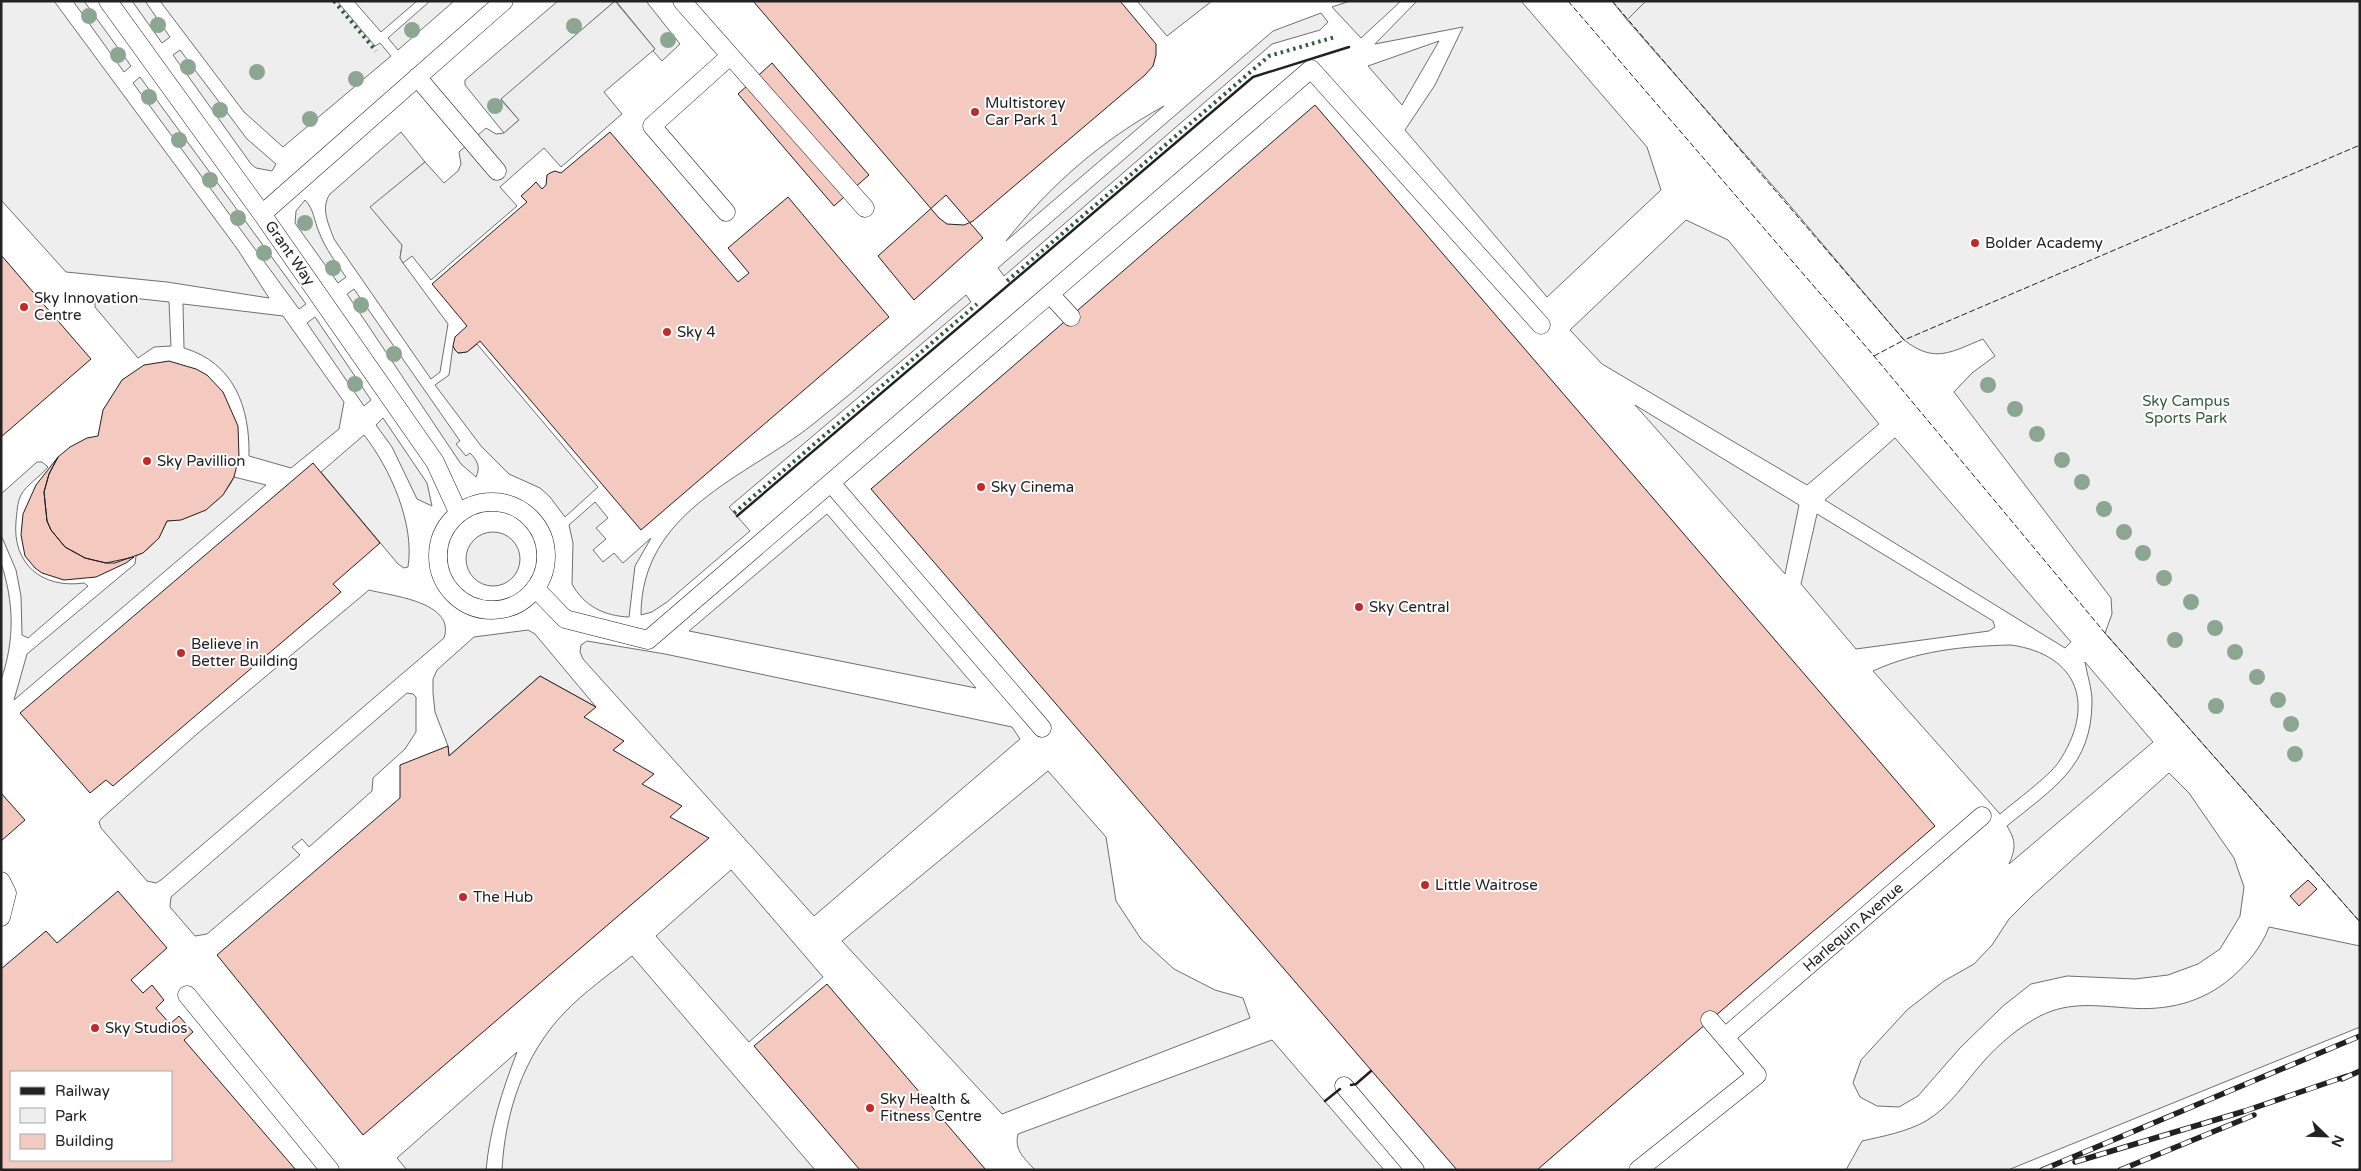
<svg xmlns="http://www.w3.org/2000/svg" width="2361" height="1171" viewBox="0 0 2361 1171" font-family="'Varela Round',sans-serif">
<rect width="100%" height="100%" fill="#fff"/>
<path fill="#eee" stroke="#6f6f6f" d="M 1,1 L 54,1 L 238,250 L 269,298 L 167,282 L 66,272 L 1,200 Z
M 73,1 L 84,1 L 131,66 L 124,72 Z
M 132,1 L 145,1 L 170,37 L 162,43 Z
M 160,1 L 337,1 L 375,46 L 380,43 L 391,56 L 283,147 L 244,112 Z
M 430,1 L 454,1 L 398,50 L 388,38 Z
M 558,1 L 615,1 L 501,100 L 519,120 L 504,133 L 465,85 L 465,80 Z
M 616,1 L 646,1 L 680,44 L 662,61 L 653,51 L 655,49 Z
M 1350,1 L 1401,1 L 1361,38 L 1332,7 Z
M 1417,1 L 1521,1 L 1647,147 L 1661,190 L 1547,297 L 1405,130 L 1435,85 L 1463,27 L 1375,44 Z
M 1646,1 L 2360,1 L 2360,922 L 2105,633 L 2112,614 L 2111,598 L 1954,392 L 1972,373 L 1995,356 L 1983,339 C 1951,352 1935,364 1904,340 L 1781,195 L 1627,20 Z
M 1321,13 L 1328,22 L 1320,30 L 1272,44 L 1004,276 L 998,268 L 1273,31 Z
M 1439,41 L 1402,105 L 1368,66 Z
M 180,50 L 247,139 L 276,164 L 272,171 L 256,168 L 251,164 L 173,55 Z
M 140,77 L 306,304 L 299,309 L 133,83 Z
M 1164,106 L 1006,241 C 1050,185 1102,140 1164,106 Z
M 401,132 L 425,162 L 371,207 L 402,245 L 400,258 L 403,263 L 448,324 L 440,372 L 431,379 L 334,239 C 329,225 320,208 330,194 Z
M 305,200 C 314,209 314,221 319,232 C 325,248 336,263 346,277 L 338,283 L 295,223 L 296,211 Z
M 1686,220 L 1728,240 L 1879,424 L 1807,485 L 1602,364 L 1570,330 Z
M 354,289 L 460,441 L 456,444 L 466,456 L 470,453 C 477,460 481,467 476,477 L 461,464 L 347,294 Z
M 105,295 L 169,302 L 171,346 L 154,347 L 138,358 L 95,307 L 95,298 Z
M 966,295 L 971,302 L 729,507 L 750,531 L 667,602 L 652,612 L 641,615 C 641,511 745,478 812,425 C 865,383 915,338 966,295 Z
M 183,304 L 283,316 L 344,402 L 339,429 L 291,468 L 249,456 C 250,407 234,363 184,348 Z
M 315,317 L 371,400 L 364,406 L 307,323 Z
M 477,344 L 598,487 L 565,517 L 550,497 L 540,488 L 509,474 L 481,446 L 435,385 L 449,375 L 453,346 L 458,353 C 467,353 471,349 477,344 Z
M 1635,405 L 1799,505 L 1785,574 Z
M 383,418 L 427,483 L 432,506 L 417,499 L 392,447 L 376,425 Z
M 364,435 C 390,468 415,524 408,567 L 404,568 L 398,564 L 321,472 Z
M 1895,438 L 2071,642 L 2065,648 L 1825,500 Z
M 37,462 L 42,462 L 48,467 C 41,476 26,485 21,495 C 17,503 17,513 16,521 C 12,564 42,589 84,583 L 88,586 L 28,638 L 22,635 L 21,596 L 16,570 L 1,535 L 1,494 Z
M 234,477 L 266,485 L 14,700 L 27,654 L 135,564 L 136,556 C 152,549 160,536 167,521 C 197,518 221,504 234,477 Z
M 595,502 L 608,518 L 596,528 L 606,539 L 593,550 L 603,562 L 614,553 L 623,563 L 651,538 L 635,566 L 629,617 C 604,616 584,606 572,584 L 573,543 L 569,525 Z
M 827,514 L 976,688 L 689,631 Z
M 1817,514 L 1993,621 L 1995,627 L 1989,631 L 1856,649 L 1801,584 Z
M466 559a27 27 0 1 1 54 0a27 27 0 1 1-54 0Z
M 1,563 C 14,602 15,640 1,680 Z
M 369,590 C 392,596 456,602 444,638 L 161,880 L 156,883 L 147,881 L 101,828 L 99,822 L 101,819 L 197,734 Z
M 528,630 L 535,634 L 596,707 L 540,676 L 449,756 L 448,746 L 435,712 L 433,693 L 433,679 L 437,670 L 474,637 Z
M 587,641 L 665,654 L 1012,727 L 1020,739 L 814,916 L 583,659 L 580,652 L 581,645 Z
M 2011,645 C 2080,655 2096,707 2058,763 C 2048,777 2015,801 2000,814 L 1873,671 C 1917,651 1962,646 2011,645 Z
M 2085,662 L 2153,742 L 2009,864 C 2016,848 2016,841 2007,826 C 2053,788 2092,767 2092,701 C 2092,689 2087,674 2085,662 Z
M 407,693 L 413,694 L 416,697 L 416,732 L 405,749 L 373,778 L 372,791 L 309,847 L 302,839 L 292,847 L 300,855 L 207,934 L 195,936 L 170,907 L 171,897 Z
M 1048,771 L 1106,837 L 1116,901 L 1141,939 L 1174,969 L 1215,990 L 1243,998 L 1250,1018 L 1002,1114 L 842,941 Z
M 2169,773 L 2189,793 L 2234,858 L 2244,887 L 2240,916 L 2220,949 L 2198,964 L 2168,975 L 2135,979 L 2067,976 L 2031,984 L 2003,1006 L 1960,1048 L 1918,1096 L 1899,1107 L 1877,1106 L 1860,1097 L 1853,1083 L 1861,1060 L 1907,1010 L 1944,981 L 1974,964 L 1992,945 L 2009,919 L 2031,897 Z
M 731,870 L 823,977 L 749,1042 L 656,936 Z
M 2269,927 L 2360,946 L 2360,1027 L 2008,1170 L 1846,1170 L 1862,1141 C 1884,1136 1906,1132 1926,1121 C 1951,1106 1965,1082 1984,1061 C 1999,1044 2019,1027 2040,1016 C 2070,1001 2097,1006 2129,1008 C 2166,1011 2202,1003 2231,978 C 2248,963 2261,948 2269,927 Z
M 632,956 L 815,1170 L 502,1170 C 505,1112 524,1055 564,1013 C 584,992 610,974 632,956 Z
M 1272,1040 L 1384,1170 L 1035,1170 C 1024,1158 1014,1150 1018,1134 Z
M 517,1052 C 502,1091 490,1128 486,1170 L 407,1170 L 397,1158 Z"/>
<path fill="#ededed" stroke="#6f6f6f" d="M 354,1 L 417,1 L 381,32 Z
M 615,1 L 655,49 L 604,92 L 622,114 L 561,167 L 544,148 L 500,187 L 517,206 L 431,280 L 412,256 L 403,263 L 400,258 L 402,245 L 370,207 L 425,162 L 444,183 L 458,171 L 461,164 L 459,152 L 486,128 L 496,134 L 504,133 L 519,120 L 501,99 Z
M 1137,1 L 1212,1 L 1167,36 Z
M 1612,1 L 1646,1 L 1627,20 Z"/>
<path fill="#f3c9c0" stroke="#222" fill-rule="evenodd" d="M 753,1 L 1120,1 L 1156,44 L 1156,55 L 1153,66 L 1145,75 L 973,221 L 964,225 L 947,224 L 939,218 Z
M 772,63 L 869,175 L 834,206 L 738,94 Z
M 1315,105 L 1935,826 L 1537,1170 L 1457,1170 L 871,489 Z
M 610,132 L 738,282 L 749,273 L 728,248 L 788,197 L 889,317 L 641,530 L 480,341 L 467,352 L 458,353 L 455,350 L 453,346 L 455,337 L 467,326 L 432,284 L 527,202 L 521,196 L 530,188 L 536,182 L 542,189 L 546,185 L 547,175 L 550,173 L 555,171 L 561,173 Z
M 946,195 L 983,238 L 914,300 L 878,256 Z
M 1,255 L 91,359 L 1,437 Z
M 169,361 L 196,369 L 207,375 L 223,392 L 238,426 L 239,457 L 234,477 L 223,495 L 206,510 L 181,520 L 167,521 L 159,538 L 143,553 L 115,563 L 106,563 L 85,558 L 65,547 L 51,530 L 47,521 L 44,492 L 49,474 L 58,457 L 70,447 L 87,438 L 98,436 L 103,410 L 122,380 L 144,365 Z
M 58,457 L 49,474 L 44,492 L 47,521 L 51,530 L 65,547 L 85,558 L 106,563 L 134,557 L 126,563 L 96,577 L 64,580 L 42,573 L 35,568 L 25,556 L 21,535 L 23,514 L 36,485 Z
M 313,463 L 380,543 L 333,584 L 341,592 L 113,786 L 106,780 L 90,793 L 20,713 Z
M 540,676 L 596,707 L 584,717 L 624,741 L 613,750 L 654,774 L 642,784 L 682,806 L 670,817 L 709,838 L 363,1135 L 217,955 L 400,798 L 400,765 L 448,746 L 449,756 Z
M 1,793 L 25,820 L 1,841 Z
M 2308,880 L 2317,889 L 2299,906 L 2290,896 Z
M 118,891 L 167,948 L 131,980 L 143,993 L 152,985 L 164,1000 L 156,1008 L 170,1024 L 179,1016 L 193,1032 L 184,1040 L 296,1170 L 1,1170 L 1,969 L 46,931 L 57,943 ZM 11,1072 L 171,1072 L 171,1160 L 11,1160 Z
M 827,984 L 986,1170 L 860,1170 L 754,1046 Z"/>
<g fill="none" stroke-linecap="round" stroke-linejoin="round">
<defs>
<path id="lane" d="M 108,1 L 262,214 L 435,462 L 458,512
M 682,1 L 865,208
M 417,77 L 497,171
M 726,212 L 652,126 L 730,56
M 262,214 L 504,1
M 1050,294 L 1071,317
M 831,483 L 1042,728
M438 556a54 54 0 1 1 108 0a54 54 0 1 1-108 0Z
M 535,588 L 565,619 L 648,640 L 1311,69 L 1541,325
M 1,881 L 7,893 L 1,917
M 187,995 L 330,1170
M 1725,1037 L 1982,816
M 1344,1086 L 1415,1170
M 1638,1170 L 1757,1075 L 1710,1020"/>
</defs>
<use href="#lane" stroke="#222" stroke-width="19"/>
<use href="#lane" stroke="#fff" stroke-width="18"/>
<defs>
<path id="rail" d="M 2342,1079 L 2360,1071
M 2075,1162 L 2245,1111 L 2347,1076
M 2042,1170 L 2360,1036
M 2120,1170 L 2254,1115"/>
</defs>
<use href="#rail" stroke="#222" stroke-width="5.5"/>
<use href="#rail" stroke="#fff" stroke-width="4" stroke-dasharray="11" stroke-linecap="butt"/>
<path stroke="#2f5e38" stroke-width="4" stroke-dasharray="2.5 4" stroke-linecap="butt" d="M 334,1 L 376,51
M 1007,281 L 1269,56 L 1335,37
M 734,513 L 977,304"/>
<path stroke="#222" stroke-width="1" stroke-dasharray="6 2.5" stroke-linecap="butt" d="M 1568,1 L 1874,356 L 2105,633 L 2360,922
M 1612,1 L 1904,340 L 2360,145
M 1874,356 L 1904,340"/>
<path stroke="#222" stroke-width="2.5" d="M 737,516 L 1253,77 L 1349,47
M 1351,1085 L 1356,1084 L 1371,1071
M 1325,1101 L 1340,1089"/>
</g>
<g fill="#8da692">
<circle cx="89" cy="16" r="8"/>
<circle cx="158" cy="25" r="8"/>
<circle cx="574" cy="26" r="8"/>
<circle cx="412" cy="30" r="8"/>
<circle cx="668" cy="40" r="8"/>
<circle cx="118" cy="55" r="8"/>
<circle cx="188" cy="67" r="8"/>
<circle cx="257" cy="72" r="8"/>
<circle cx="356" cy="79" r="8"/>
<circle cx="149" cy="97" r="8"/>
<circle cx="495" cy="106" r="8"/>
<circle cx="220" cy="110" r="8"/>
<circle cx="310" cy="119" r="8"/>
<circle cx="179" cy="140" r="8"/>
<circle cx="210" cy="180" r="8"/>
<circle cx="238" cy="218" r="8"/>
<circle cx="305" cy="223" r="8"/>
<circle cx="264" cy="253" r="8"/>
<circle cx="333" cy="268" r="8"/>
<circle cx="361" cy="305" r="8"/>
<circle cx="394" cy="354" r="8"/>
<circle cx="355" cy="384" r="8"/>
<circle cx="1988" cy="385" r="8"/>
<circle cx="2015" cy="409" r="8"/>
<circle cx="2037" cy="434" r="8"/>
<circle cx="2062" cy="460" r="8"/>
<circle cx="2082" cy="482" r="8"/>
<circle cx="2104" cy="509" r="8"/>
<circle cx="2124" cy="532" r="8"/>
<circle cx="2143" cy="553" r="8"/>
<circle cx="2164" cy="578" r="8"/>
<circle cx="2191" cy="602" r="8"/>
<circle cx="2215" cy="628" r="8"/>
<circle cx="2175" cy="640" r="8"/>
<circle cx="2235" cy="652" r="8"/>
<circle cx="2257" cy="677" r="8"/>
<circle cx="2278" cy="700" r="8"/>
<circle cx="2216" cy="706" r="8"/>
<circle cx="2291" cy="724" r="8"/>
<circle cx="2295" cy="754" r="8"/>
</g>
<g fill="#c62828" stroke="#fff" stroke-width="2">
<circle cx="975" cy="112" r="5"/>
<circle cx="1975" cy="243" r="5"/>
<circle cx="24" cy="307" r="5"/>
<circle cx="667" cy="332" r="5"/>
<circle cx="147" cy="461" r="5"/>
<circle cx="981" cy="487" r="5"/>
<circle cx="1359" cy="607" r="5"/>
<circle cx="181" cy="653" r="5"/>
<circle cx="1425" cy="885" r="5"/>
<circle cx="463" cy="897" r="5"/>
<circle cx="95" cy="1028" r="5"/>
<circle cx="870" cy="1108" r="5"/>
</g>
<g text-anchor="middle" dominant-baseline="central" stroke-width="4" stroke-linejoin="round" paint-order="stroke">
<g font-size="15" fill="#222" stroke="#fff" text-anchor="start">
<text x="985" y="103">Multistorey<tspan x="985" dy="17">Car Park 1</tspan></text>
<text x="1985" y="243">Bolder Academy</text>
<text x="34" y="298">Sky Innovation<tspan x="34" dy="17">Centre</tspan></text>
<text x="677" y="332">Sky 4</text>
<text x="157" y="461">Sky Pavillion</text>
<text x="991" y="487">Sky Cinema</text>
<text x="1369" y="607">Sky Central</text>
<text x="191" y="644">Believe in<tspan x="191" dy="17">Better Building</tspan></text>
<text x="1435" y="885">Little Waitrose</text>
<text x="473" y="897">The Hub</text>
<text x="105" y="1028">Sky Studios</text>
<text x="880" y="1099">Sky Health &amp;<tspan x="880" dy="17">Fitness Centre</tspan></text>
</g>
<g font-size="15" fill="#222" stroke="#fff">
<text transform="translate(290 253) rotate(55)">Grant Way</text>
<text transform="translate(1853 927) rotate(-41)">Harlequin Avenue</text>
</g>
<g font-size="15" fill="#2f5e38" stroke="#fff">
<text x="2186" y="401">Sky Campus<tspan x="2186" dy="17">Sports Park</tspan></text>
</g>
</g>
<rect width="2361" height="1171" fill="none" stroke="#222222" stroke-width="5"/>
<rect x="10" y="1071" width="162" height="90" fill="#ffffff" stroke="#a7a7a7"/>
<rect x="20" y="1087" width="25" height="8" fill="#222222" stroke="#a7a7a7"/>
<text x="55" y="1096" font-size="15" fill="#222222">Railway</text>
<rect x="20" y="1108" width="25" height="15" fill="#eeeeee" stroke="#a7a7a7"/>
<text x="55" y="1121" font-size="15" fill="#222222">Park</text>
<rect x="20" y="1134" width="25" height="15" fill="#f3c9c0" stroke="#a7a7a7"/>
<text x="55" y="1146" font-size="15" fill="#222222">Building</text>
<g transform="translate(2326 1136) rotate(113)" stroke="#ffffff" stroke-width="4" paint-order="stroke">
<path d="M0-4L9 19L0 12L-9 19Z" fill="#222222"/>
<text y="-8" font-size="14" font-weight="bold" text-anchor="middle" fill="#222222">N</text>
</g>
</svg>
